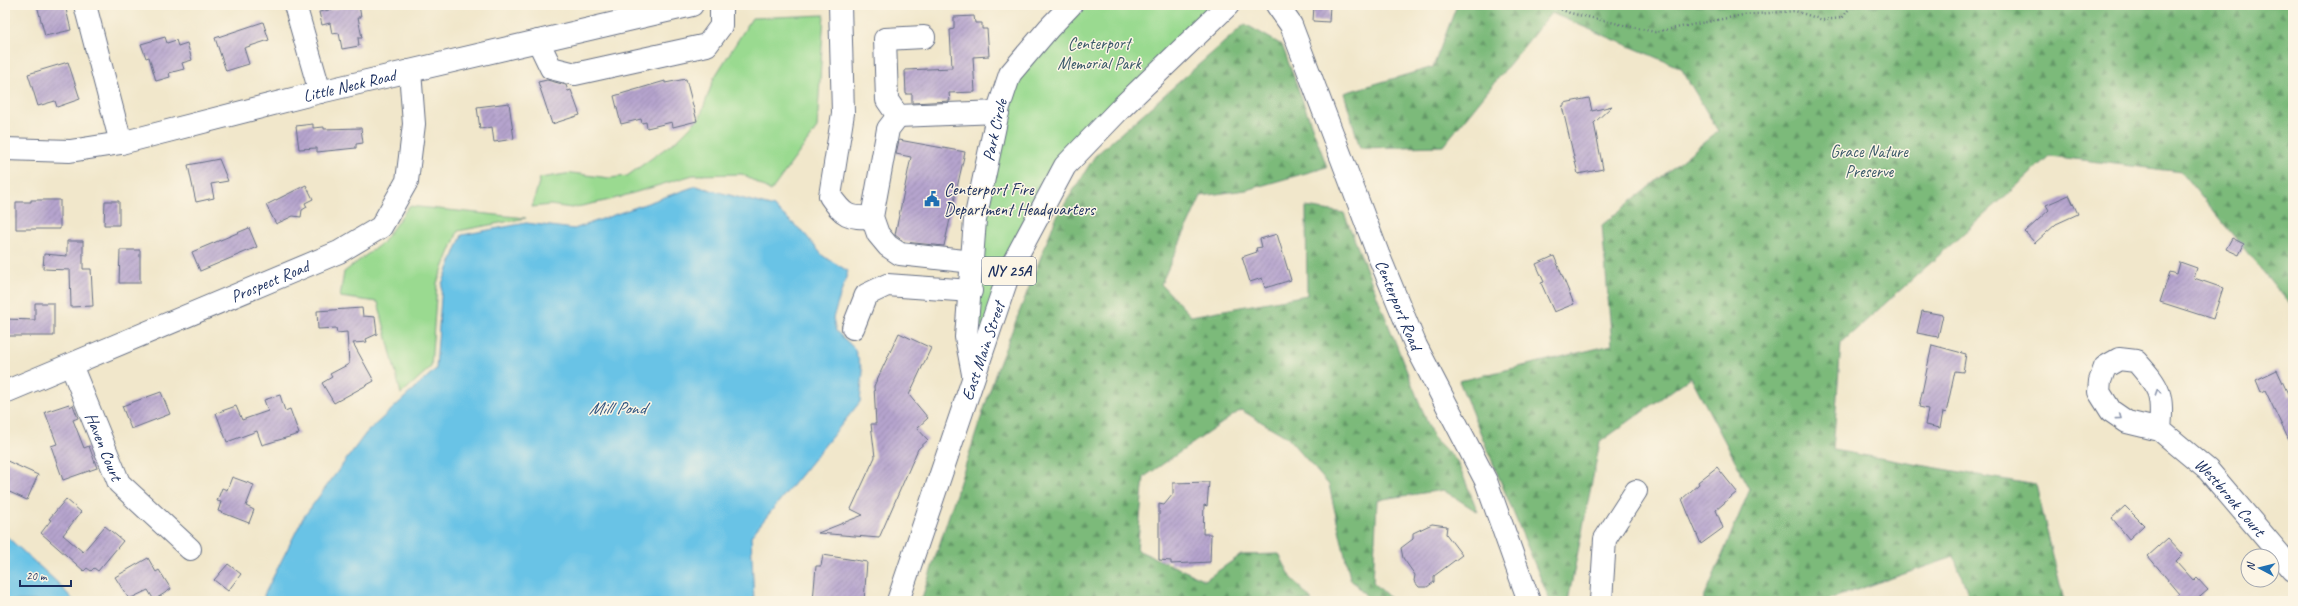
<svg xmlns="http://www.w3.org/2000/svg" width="2298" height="606" viewBox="0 0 2298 606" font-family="Caveat,sans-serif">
<defs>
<pattern id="forest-firs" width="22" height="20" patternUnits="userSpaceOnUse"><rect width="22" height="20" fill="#7bba7a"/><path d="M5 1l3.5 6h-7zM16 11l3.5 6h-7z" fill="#649867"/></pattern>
<pattern id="building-hatch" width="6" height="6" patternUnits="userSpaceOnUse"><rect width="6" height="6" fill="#b6a4ce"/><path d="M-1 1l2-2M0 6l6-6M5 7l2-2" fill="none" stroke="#9386aa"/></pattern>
</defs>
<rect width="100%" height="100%" fill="#fcf5e5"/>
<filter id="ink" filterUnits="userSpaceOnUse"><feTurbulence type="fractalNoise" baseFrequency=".025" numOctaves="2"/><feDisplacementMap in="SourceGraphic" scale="8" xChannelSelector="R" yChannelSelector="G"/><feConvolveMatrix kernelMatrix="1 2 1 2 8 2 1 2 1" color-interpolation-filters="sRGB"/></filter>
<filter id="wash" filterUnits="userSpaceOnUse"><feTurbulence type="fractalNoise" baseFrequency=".012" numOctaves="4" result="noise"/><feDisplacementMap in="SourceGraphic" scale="16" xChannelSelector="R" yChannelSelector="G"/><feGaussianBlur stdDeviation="0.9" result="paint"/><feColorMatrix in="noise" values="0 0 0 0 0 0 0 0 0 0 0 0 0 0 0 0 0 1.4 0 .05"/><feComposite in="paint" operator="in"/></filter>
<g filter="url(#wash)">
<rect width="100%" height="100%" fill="#f1e7cb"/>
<path fill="#9ada90" stroke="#5a8477" d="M 1080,5 L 1204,5 L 1209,14 L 1064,159 L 974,357 L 979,224 L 1013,80 Z
M 824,15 L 817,128 L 771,191 L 742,174 L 693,175 L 610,200 L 572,208 L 550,205 L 532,207 L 540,178 L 572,173 L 609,178 L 627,176 L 677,140 L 700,117 L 714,78 L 752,18 Z
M 409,206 L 526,218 L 458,231 L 437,283 L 431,367 L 401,394 L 378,302 L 340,297 L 344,272 L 382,243 Z"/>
<path fill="url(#forest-firs)" stroke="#4b746c" d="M 1457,5 L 2293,5 L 2293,308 L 2181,172 L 2050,156 L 1841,343 L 1833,450 L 2036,485 L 2064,601 L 1971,601 L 1954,557 L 1824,601 L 1703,601 L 1750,489 L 1691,377 L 1600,442 L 1568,601 L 1550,601 L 1459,381 L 1612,345 L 1602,225 L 1718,131 L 1681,68 L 1551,13 L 1443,146 L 1360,148 L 1344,93 L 1433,67 Z
M 1245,24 L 1282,45 L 1327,167 L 1246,190 L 1201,196 L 1161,284 L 1191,316 L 1307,295 L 1306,207 L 1344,213 L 1433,437 L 1457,461 L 1478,512 L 1443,490 L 1377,500 L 1373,582 L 1393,601 L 1371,601 L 1350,578 L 1329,485 L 1287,437 L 1241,410 L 1144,477 L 1137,550 L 1205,580 L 1241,555 L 1279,554 L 1291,577 L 1312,601 L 921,601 L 996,372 L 1056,218 L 1095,156 Z"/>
<path fill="#69c3e6" stroke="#4279a2" d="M 696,186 L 774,207 L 804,233 L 823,256 L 848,271 L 833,318 L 836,331 L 854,348 L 863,372 L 860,402 L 751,536 L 754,601 L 265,601 L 264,595 L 303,518 L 366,433 L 436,369 L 442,284 L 462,235 L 526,223 L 574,229 Z
M 5,535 L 58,583 L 74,601 L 5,601 Z"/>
<g id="blocks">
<path fill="url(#building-hatch)" d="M 37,5 L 65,5 L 71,30 L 45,36 Z
M 344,5 L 359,5 L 361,17 L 358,17 L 362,38 L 358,38 L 359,46 L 342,49 L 339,33 L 332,34 L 330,23 L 322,25 L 319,12 L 345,7 Z
M 1314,5 L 1330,5 L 1329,22 L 1313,21 Z
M 974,16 L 975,23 L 982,23 L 982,29 L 987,29 L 989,56 L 973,57 L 975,92 L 949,93 L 950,101 L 912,103 L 912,94 L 906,94 L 905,70 L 952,68 L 950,30 L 954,29 L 954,17 Z
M 263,22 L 269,40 L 244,48 L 249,64 L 226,71 L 215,38 Z
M 165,37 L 167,43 L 176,40 L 178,46 L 187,43 L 192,60 L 182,63 L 184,69 L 169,73 L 170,77 L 156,81 L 149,57 L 146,58 L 141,44 Z
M 68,62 L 80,99 L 57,107 L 55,101 L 38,106 L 28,74 Z
M 686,79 L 697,121 L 673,127 L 672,122 L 647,128 L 646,122 L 642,123 L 641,119 L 621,124 L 614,96 L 665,81 L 665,83 Z
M 547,80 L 566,85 L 568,91 L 571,90 L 580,115 L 552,124 L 538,82 Z
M 1589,98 L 1592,111 L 1612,106 L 1594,123 L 1603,169 L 1578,174 L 1562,106 L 1564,106 L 1564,103 Z
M 509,103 L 514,139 L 494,142 L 492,127 L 480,129 L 477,107 Z
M 313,124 L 313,128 L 324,127 L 324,129 L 361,128 L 363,143 L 356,144 L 356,148 L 317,152 L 317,148 L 299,149 L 296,126 Z
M 899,140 L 965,152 L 944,246 L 904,242 L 895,235 L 911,157 L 896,154 Z
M 219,159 L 228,181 L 211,184 L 214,198 L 196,202 L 188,165 Z
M 306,185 L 313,199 L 305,203 L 307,207 L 302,210 L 301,217 L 293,216 L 276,224 L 266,205 Z
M 2069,195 L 2078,214 L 2056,224 L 2035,243 L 2025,232 L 2049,210 L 2046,205 Z
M 31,200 L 60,200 L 60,229 L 16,229 L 16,202 L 31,202 Z
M 105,201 L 119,201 L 119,225 L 104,225 Z
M 249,228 L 257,247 L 200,271 L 192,252 Z
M 1277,234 L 1291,280 L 1265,288 L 1262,278 L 1250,282 L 1242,257 L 1257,252 L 1256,248 L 1262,247 L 1260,239 Z
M 2232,238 L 2244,244 L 2239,255 L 2226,249 Z
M 67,241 L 83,241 L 83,269 L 91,269 L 93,306 L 71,307 L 70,270 L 43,269 L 44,254 L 67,256 Z
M 120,250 L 140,250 L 140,283 L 119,283 Z
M 1554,256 L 1574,304 L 1554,312 L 1541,283 L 1544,282 L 1536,264 Z
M 2180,262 L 2197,268 L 2194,278 L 2223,288 L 2213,319 L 2160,302 L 2170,272 L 2177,274 Z
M 35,303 L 54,303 L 54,336 L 5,336 L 5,319 L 35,320 Z
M 362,308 L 363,316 L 375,317 L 377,334 L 366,339 L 367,342 L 353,343 L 374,381 L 334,403 L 322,383 L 332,377 L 330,374 L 349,364 L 347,332 L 337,333 L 336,328 L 318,329 L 317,311 Z
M 1922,311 L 1943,315 L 1938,337 L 1917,333 Z
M 899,333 L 931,348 L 909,395 L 928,418 L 917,428 L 928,440 L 918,449 L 879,538 L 818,533 L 863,515 L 851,509 L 875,457 L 871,424 L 876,424 L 874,386 Z
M 1932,345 L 1966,354 L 1963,372 L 1955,371 L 1946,413 L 1943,412 L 1940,428 L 1925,425 L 1928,409 L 1919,407 Z
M 2277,370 L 2289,396 L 2293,395 L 2293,449 L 2265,390 L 2261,392 L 2256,380 Z
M 161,392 L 170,414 L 131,429 L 122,406 Z
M 280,395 L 285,411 L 290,409 L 299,434 L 262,445 L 257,431 L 227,442 L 216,413 L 236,406 L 242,420 L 268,411 L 264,400 Z
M 69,404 L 70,407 L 73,405 L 78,418 L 73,420 L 84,448 L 89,446 L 97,468 L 63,480 L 51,446 L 57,444 L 45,412 Z
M 5,460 L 38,475 L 27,500 L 5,490 Z
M 1717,467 L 1737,492 L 1716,510 L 1723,528 L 1701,544 L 1682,499 L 1699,484 L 1698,482 Z
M 232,477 L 254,485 L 246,506 L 254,510 L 249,523 L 218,511 L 221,502 L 217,501 L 222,488 L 227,490 Z
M 1209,482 L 1207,506 L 1204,505 L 1203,534 L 1211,534 L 1210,562 L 1171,564 L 1171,561 L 1159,560 L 1159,504 L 1164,505 L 1173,494 L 1173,483 Z
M 66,499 L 81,512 L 63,535 L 83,552 L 105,526 L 123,541 L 98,571 L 94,568 L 91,571 L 87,568 L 84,571 L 41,533 L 51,520 L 49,519 Z
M 2125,506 L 2144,525 L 2129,539 L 2112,518 Z
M 1432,524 L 1447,526 L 1446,534 L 1462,555 L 1434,576 L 1434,582 L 1427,587 L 1419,587 L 1414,581 L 1415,575 L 1403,558 L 1401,548 L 1413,539 L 1413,533 Z
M 2168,538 L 2183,554 L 2176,561 L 2194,581 L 2197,578 L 2208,590 L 2195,601 L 2172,601 L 2180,594 L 2148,556 Z
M 823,555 L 867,562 L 864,601 L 813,601 L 816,566 L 821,566 Z
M 148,558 L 156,572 L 159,570 L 171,589 L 154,600 L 148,590 L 129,599 L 115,577 Z
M 228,564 L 241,574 L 228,591 L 214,580 Z"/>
</g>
</g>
<g filter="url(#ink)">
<use href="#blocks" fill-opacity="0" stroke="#666f84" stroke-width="1"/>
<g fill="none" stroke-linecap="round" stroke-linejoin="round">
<defs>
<g id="minor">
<path d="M 85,5 L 121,143"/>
<path d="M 295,5 L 320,92"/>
<path d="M 840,5 L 843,113 L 830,196 C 844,216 848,218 872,217"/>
<path d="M 924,37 L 885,39 L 887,100 L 898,116 L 998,112"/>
<path d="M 538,41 L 551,68 L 575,74 L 707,45 L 721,26 L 721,5"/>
<path d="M 898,116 L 888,129 L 872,217 L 878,234 L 888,246 L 900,254 L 973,262"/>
<path id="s1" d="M 5,149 L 70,151 L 121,143 L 320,92 L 692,5"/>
<path d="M 853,328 L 866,295 L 887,285 L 971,291"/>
<path id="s2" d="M 71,365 L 119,483 L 190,549"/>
<path id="s3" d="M 973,374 L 966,337 L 975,220 L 999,107 L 1010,74 L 1049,28 L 1071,5"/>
<path id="s4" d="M 5,392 L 339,252 L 381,227 L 407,181 L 414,124 L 410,71"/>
<path id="s5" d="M 2160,430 C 2163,394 2161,389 2136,361 L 2119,359 L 2105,367 L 2100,381 L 2099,392 L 2111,411 L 2127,422 L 2160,430 L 2208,470 L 2293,570"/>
<path d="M 1601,601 L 1605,539 L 1636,491"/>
</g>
<g id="major">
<path id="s6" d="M 1277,5 L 1291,25 L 1378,254 L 1416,346 L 1486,481 L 1529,601"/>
<path id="s7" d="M 898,601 L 1011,267 L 1065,166 L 1121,108 L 1228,5"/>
</g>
</defs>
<use href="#minor" stroke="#666f84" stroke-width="24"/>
<use href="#major" stroke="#666f84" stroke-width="24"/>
<path stroke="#666f84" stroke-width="2.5" stroke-dasharray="1 3" stroke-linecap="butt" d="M 1550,5 L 1570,13 L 1655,32 L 1743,15 L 1795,11 L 1823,20 L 1842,18 L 1852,5"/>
<use href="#minor" stroke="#fff" stroke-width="22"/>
<use href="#major" stroke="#fff" stroke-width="22"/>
</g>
<defs><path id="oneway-chevron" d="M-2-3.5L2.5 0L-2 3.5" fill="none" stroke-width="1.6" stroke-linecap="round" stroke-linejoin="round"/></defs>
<g stroke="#8d97ae">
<use href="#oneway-chevron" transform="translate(2158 392) rotate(-108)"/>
<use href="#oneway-chevron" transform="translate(2119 417) rotate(36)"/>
</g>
</g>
<defs>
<symbol id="civic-bare" viewBox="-9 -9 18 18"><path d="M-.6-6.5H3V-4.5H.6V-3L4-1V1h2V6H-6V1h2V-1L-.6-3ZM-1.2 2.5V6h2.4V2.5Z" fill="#1f6fb2" stroke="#fcf5e5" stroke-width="2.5" paint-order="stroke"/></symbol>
</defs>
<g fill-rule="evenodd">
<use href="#civic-bare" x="921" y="188" width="22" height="22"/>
</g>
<g text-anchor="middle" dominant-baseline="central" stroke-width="3" stroke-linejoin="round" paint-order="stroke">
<rect fill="#fcf5e5" stroke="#5e6a86" stroke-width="1" x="982" y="257" width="54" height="28" rx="3"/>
<g font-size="16" font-weight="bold" fill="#1b2f5e">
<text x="1009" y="271">NY 25A</text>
</g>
<g font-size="17" fill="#3b5a6a" stroke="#fcf5e5">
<text x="1099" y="43">Centerport<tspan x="1099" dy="20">Memorial Park</tspan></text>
<text x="1869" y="151">Grace Nature<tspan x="1869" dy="20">Preserve</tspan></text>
</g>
<g font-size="17" fill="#1b2f5e" stroke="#fcf5e5">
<text stroke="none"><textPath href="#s1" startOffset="352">Little Neck Road</textPath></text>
<text stroke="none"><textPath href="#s3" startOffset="247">Park Circle</textPath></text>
<text stroke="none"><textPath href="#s4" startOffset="287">Prospect Road</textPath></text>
<text stroke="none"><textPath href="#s6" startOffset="324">Centerport Road</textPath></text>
<text stroke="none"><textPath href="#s7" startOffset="264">East Main Street</textPath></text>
<text stroke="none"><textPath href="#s2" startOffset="88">Haven Court</textPath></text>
<text stroke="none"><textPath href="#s5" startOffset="309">Westbrook Court</textPath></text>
</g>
<g font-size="17" fill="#1b2f5e" stroke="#fcf5e5" text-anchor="start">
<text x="944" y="189">Centerport Fire<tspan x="944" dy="20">Department Headquarters</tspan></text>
</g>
<g font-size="18" font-style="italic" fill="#2e5480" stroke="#fcf5e5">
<text x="617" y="408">Mill Pond</text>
</g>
</g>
<rect width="2298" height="606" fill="none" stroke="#fcf5e5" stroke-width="20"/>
<g transform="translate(2260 568) rotate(277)"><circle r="19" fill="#fcf5e5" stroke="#a2a6af"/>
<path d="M0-3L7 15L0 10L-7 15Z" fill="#1f6fb2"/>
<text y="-6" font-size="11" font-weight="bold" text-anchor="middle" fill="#1b2f5e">N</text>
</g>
<path d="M20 580v6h51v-6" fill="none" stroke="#1b2f5e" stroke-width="2"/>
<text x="26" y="580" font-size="12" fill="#1b2f5e" stroke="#fcf5e5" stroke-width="3" paint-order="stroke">20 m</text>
</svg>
